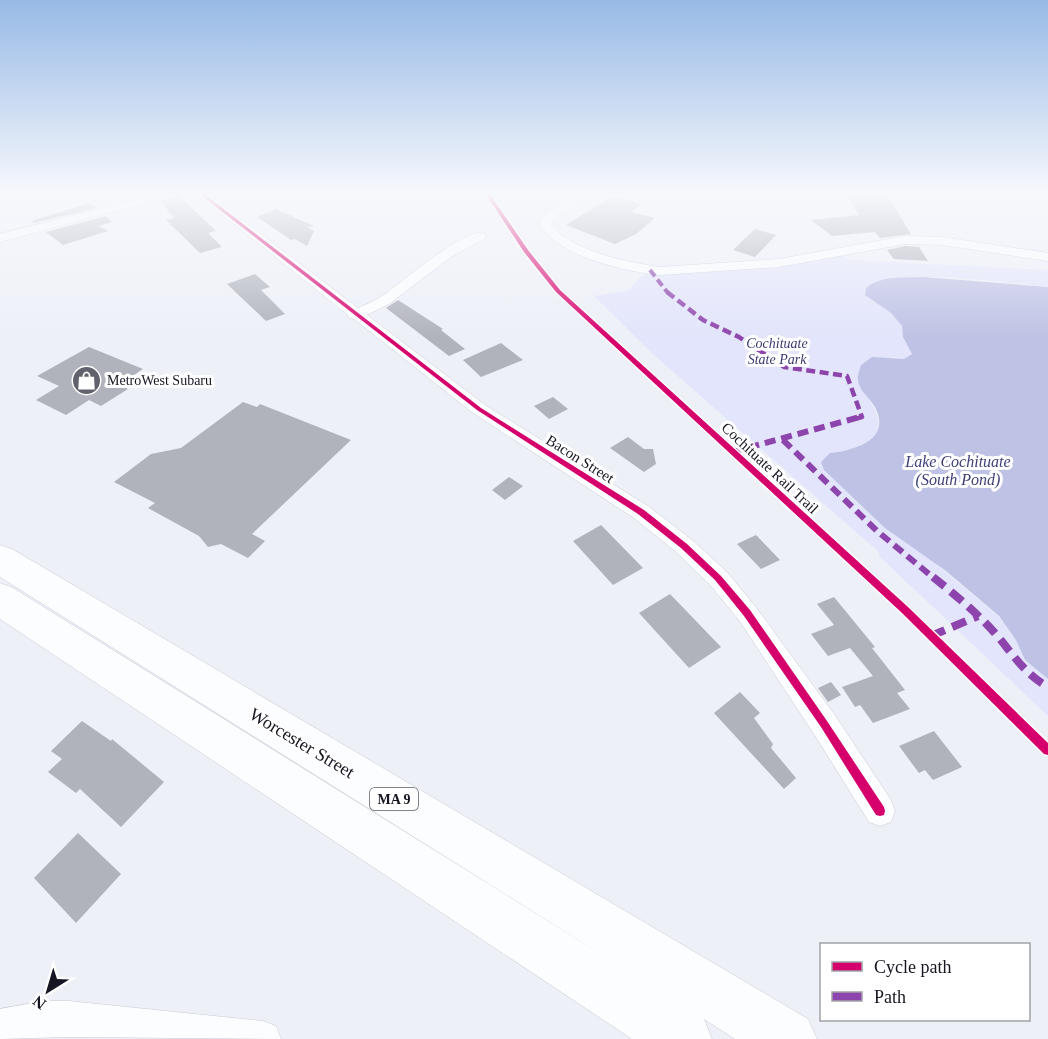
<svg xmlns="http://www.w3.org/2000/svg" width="1048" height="1039" viewBox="0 0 1048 1039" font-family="Georgia,serif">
<rect width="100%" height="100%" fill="#eef0f8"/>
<path fill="#e2e5fb" d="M 843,255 L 850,260 L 1048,270 L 1048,287 C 1010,283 894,266 866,288 L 865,295 L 891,313 L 902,326 L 903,337 L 912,354 L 904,359 L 892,357 L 862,390 C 895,431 876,447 830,453 L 824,470 L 999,617 L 1016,640 L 1025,660 L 1048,679 L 1048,716 L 878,555 L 880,553 L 655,356 L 594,296 L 627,291 L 642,276 L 647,274 L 782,266 Z"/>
<path fill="#bec2e4" d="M 923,277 L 1048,287 L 1048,679 L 1025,660 L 1016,640 L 999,616 L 946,571 L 885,528 L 824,470 L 821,462 L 830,453 C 855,450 892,440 875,407 C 870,398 858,390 858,379 C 857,375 860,369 861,365 L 872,357 L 904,359 L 912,354 L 903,337 L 902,326 L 891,313 L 865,295 L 866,288 C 882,275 903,278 923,277 Z"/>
<path fill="#b0b2bc" d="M 846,193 L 886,193 L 911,234 L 880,238 L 875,232 L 832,236 L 811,220 L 859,215 Z
M 179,196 L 216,231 L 208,233 L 222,247 L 200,253 L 166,220 L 174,218 L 160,201 Z
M 613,196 L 642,204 L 631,212 L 655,218 L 636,234 L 615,244 L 566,225 Z
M 90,203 L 96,208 L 34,223 L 31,221 Z
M 276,209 L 314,226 L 307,227 L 314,231 L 307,246 L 295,239 L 291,240 L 257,217 Z
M 106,216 L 112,222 L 99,226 L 108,231 L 63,245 L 46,232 Z
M 755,229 L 776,235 L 755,257 L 733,250 Z
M 905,246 L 919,247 L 928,261 L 894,259 L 887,250 Z
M 255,274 L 270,287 L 261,290 L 285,314 L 266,321 L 227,284 Z
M 398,300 L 443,329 L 441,330 L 465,349 L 449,356 L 386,308 Z
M 501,343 L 523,360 L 481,377 L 463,360 Z
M 89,347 L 143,369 L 119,385 L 128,389 L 101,406 L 89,400 L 66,415 L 36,400 L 59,386 L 37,376 Z
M 553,397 L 568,409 L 549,419 L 534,406 Z
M 243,402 L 257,407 L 260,404 L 351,440 L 252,534 L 265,541 L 248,558 L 221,544 L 208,547 L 199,536 L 148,508 L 155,503 L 114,482 L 151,454 L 181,448 Z
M 628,437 L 644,449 L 653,449 L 656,464 L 644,472 L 610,448 Z
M 509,477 L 523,486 L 505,500 L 492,490 Z
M 601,525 L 643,568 L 613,585 L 573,541 Z
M 756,535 L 780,560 L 761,569 L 737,544 Z
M 670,594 L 721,647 L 689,668 L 639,613 Z
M 834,597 L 875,647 L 872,648 L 905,690 L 897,693 L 910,709 L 873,723 L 860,705 L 855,707 L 842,687 L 873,676 L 850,648 L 828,656 L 811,634 L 834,625 L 817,604 Z
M 831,682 L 841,695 L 828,702 L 818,688 Z
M 740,692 L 760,713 L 754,718 L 773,744 L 771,748 L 796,778 L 784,789 L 714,713 Z
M 82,721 L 111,741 L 112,739 L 164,782 L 121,827 L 80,789 L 76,793 L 48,772 L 62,759 L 51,751 Z
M 934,731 L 962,767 L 933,780 L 925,770 L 919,773 L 899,746 Z
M 78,833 L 121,874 L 76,923 L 34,878 Z"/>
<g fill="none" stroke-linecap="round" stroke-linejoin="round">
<defs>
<path id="street" d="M 163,193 L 182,193 L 0,242 L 0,234 Z
M 195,193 L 207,193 L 358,308 C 365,305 372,302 379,298 C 400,285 462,228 484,233 L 486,236 L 484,239 L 451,257 L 389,304 L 367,315 L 485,405 L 648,506 L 692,540 L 726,571 L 755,606 L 834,714 L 891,800 L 895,811 L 891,822 L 880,826 L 869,822 L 814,734 L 739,620 L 710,585 L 676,552 L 634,518 L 473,413 L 354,319 L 349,318 L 347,314 Z
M 577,193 L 590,193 L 553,220 L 551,224 C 568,250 630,263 660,267 L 779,259 L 905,236 L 942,237 L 1048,253 L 1048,261 L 942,245 L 905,244 L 779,267 L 660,275 C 623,271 559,257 539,224 L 545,215 Z
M 44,1001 L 69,1001 L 263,1021 L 276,1026 L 281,1039 L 69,1037 L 0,1039 L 0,1009 Z"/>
<path id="highway" d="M 0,545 L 12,549 L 808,1019 L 817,1039 L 735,1039 L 704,1019 L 712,1039 L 632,1039 L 0,619 L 0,583 L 13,588 L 609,959 L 0,577 Z"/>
</defs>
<use href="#street" stroke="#c9cad5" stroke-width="1"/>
<use href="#highway" stroke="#c9cad5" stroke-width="1"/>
<use href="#street" fill="#fcfdfe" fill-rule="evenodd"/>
<use href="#highway" fill="#fcfdfe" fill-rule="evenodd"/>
<path stroke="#8e44ad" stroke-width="4" stroke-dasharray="8 4" stroke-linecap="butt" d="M 650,270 L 668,293"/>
<path stroke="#8e44ad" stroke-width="4.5" stroke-dasharray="9 4.5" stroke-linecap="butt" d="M 667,292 L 703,320 L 739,337 L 784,367 L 847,376 L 862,417 L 855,419"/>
<path stroke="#8e44ad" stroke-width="6" stroke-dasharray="11 6" stroke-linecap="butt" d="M 783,440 L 877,531 L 935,579
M 732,452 L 860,417"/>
<path stroke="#8e44ad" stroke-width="8" stroke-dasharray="15 8" stroke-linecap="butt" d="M 933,577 C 954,594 975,611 993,631 C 1011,651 1023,673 1048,687
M 931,636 L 978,616"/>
<defs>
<path id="cycleway" d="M 198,193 L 203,193 L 481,408 L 644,510 L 687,544 L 721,576 L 750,610 L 827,721 L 884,807 L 885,811 L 884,815 L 880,816 L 876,815 L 821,727 L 744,616 L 715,580 L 681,548 L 638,514 L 477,410 Z
M 485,193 L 489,193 L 528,250 L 560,290 L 908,607 L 1048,743 L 1048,755 L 1044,754 L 902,613 L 556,292 L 524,252 Z"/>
</defs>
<use href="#cycleway" stroke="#fff" stroke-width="3"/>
<use href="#cycleway" fill="#d6006c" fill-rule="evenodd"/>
</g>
<linearGradient id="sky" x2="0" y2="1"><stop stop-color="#97bae6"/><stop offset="0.57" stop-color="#f7f8fc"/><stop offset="1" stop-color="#f7f8fc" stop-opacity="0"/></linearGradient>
<rect width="1048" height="339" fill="url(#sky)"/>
<defs>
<symbol id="shop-disc" viewBox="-11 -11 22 22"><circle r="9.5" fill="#61626d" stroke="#fff"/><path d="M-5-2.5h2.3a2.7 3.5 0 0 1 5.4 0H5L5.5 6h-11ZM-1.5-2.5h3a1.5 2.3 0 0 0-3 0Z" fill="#fff"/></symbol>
</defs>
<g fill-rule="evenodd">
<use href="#shop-disc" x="70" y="364" width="33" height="33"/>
</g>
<g text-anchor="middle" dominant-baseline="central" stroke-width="6" stroke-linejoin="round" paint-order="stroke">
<g font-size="14" font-style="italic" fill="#3a3a73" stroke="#fff">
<text x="777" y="343">Cochituate<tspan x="777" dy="16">State Park</tspan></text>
</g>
<g font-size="14" fill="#151622" stroke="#fff" text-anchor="start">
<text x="107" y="380">MetroWest Subaru</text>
</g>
<rect fill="#fff" stroke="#5b5c64" stroke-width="1.5" x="370" y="788" width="48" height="22" rx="4.5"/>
<g font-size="14" font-weight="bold" fill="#151622">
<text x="394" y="799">MA 9</text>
</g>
<g font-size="15" fill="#151622" stroke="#fff">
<text transform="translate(580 459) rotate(32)">Bacon Street</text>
<text transform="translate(770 468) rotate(43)">Cochituate Rail Trail</text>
</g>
<g font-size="16" font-style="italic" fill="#3e3f78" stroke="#fff">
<text x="958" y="461">Lake Cochituate<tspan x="958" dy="18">(South Pond)</tspan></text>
</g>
<g font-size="18" fill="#151622" stroke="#fff">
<text transform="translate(302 743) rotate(31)">Worcester Street</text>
</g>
</g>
<rect x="820" y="943" width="210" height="78" fill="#ffffff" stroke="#a1a2a7" stroke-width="1.5"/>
<rect x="832" y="962" width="30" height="9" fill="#d6006c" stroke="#a1a2a7" stroke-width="1.5"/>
<text x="874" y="973" font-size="18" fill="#151622">Cycle path</text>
<rect x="832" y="992" width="30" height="9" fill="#8e44ad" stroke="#a1a2a7" stroke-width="1.5"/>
<text x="874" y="1003" font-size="18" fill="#151622">Path</text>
<g transform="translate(48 991) rotate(217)" stroke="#ffffff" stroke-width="4.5" paint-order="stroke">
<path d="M0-4.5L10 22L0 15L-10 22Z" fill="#151622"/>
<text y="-9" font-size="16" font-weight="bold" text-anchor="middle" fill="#151622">N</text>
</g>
</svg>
